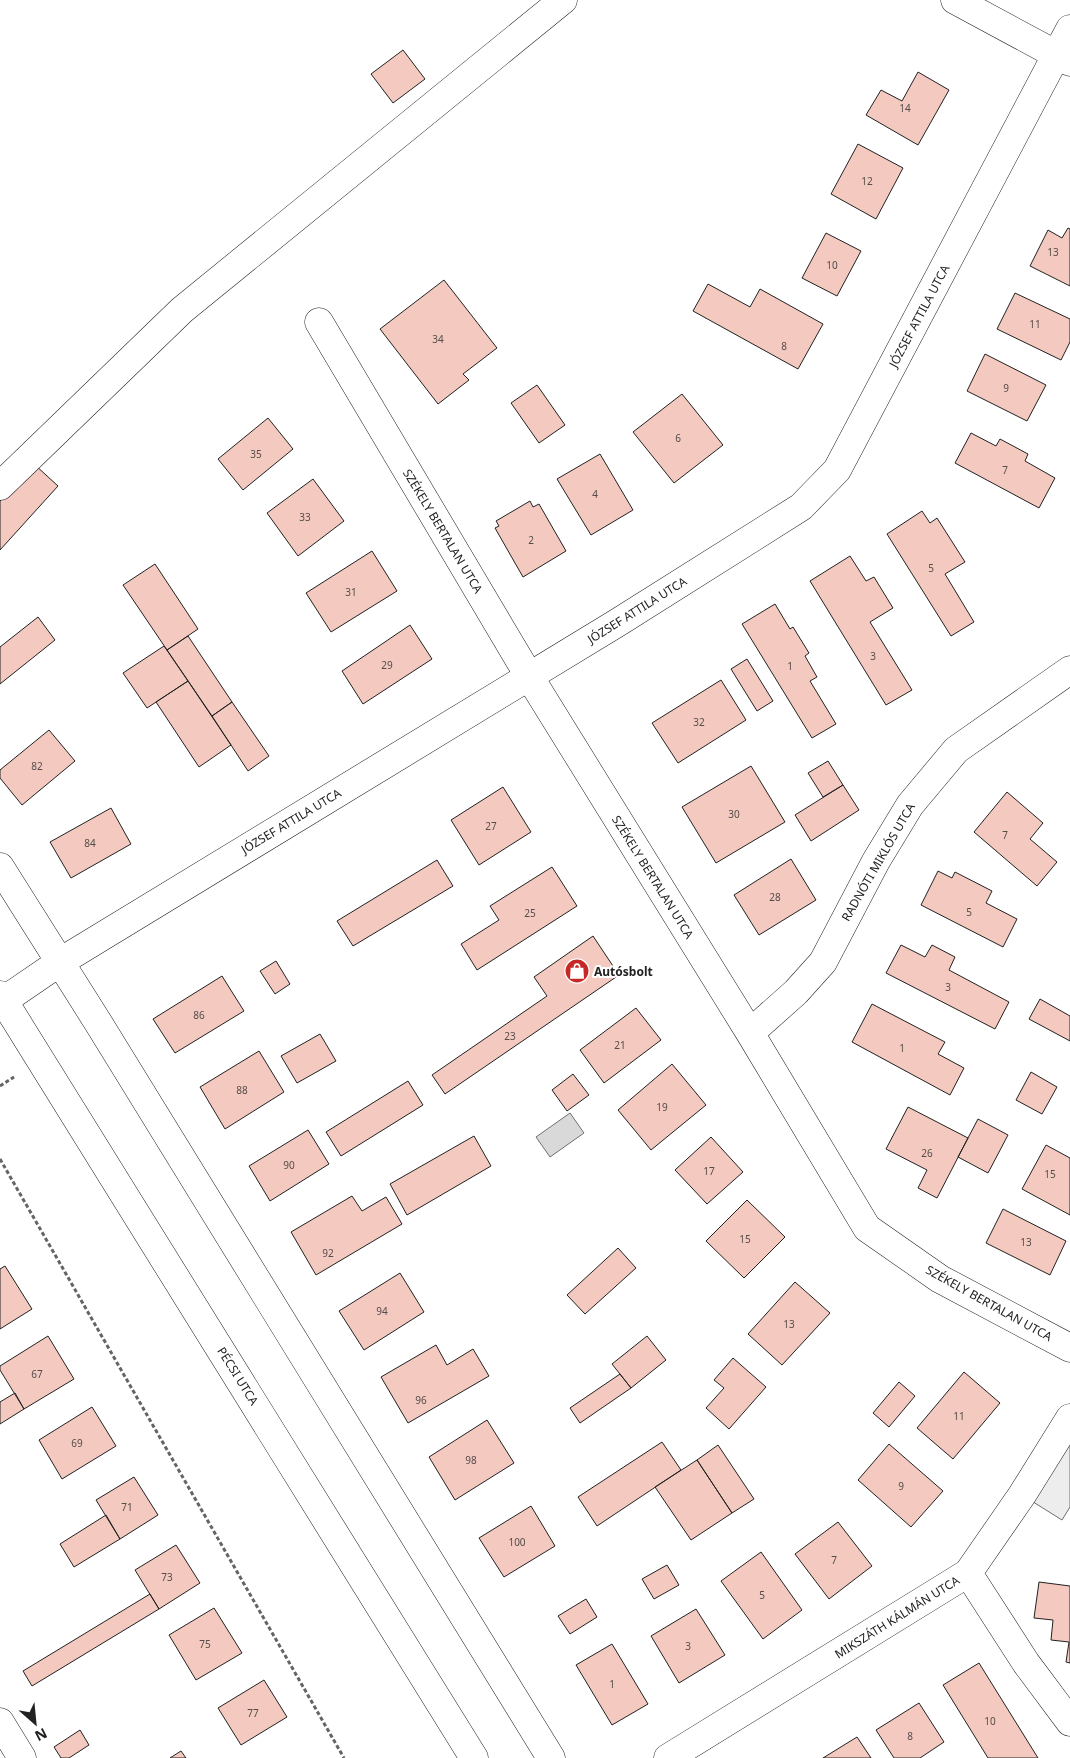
<svg xmlns="http://www.w3.org/2000/svg" width="1070" height="1758" viewBox="0 0 1070 1758" font-family="'Noto Sans',sans-serif">
<rect width="100%" height="100%" fill="#fff"/>
<path fill="#ededed" stroke="#6f6f6f" d="M 1070,1418 L 1070,1507 L 1062,1520 L 1022,1495 Z"/>
<path fill="#d9d9d9" stroke="#6f6f6f" d="M 570,1113 L 584,1133 L 550,1157 L 536,1137 Z"/>
<path fill="#f3c9c0" stroke="#222" d="M 403,50 L 425,79 L 393,103 L 371,74 Z
M 918,72 L 949,90 L 918,145 L 866,115 L 881,90 L 902,101 Z
M 858,144 L 903,168 L 876,219 L 831,194 Z
M 1068,228 L 1070,229 L 1070,286 L 1030,266 L 1048,230 L 1062,238 Z
M 826,233 L 861,251 L 837,296 L 802,278 Z
M 444,280 L 497,348 L 463,374 L 469,380 L 438,404 L 380,329 Z
M 708,284 L 750,307 L 760,289 L 823,324 L 798,369 L 693,311 Z
M 1015,293 L 1070,319 L 1070,342 L 1061,360 L 997,329 Z
M 985,354 L 1046,385 L 1027,421 L 967,391 Z
M 537,385 L 565,425 L 539,443 L 511,403 Z
M 682,394 L 723,445 L 674,483 L 633,432 Z
M 268,418 L 293,449 L 243,490 L 218,459 Z
M 971,433 L 996,446 L 1000,439 L 1028,454 L 1025,461 L 1055,478 L 1039,508 L 955,463 Z
M 600,454 L 633,510 L 591,535 L 557,479 Z
M 34,464 L 58,486 L 0,550 L 0,501 Z
M 313,479 L 344,521 L 298,556 L 267,513 Z
M 530,501 L 533,507 L 539,504 L 566,551 L 523,577 L 495,528 L 499,526 L 496,521 Z
M 922,511 L 930,523 L 937,518 L 965,562 L 945,574 L 974,622 L 951,636 L 887,534 Z
M 372,551 L 397,591 L 331,632 L 306,593 Z
M 850,556 L 866,581 L 874,577 L 893,608 L 870,622 L 912,690 L 886,705 L 810,581 Z
M 155,564 L 198,629 L 167,650 L 123,585 Z
M 775,604 L 790,629 L 793,627 L 809,653 L 805,656 L 817,677 L 810,681 L 836,724 L 812,738 L 742,624 Z
M 38,617 L 55,640 L 0,684 L 0,647 Z
M 410,625 L 432,659 L 363,704 L 342,671 Z
M 188,636 L 232,702 L 212,716 L 167,650 Z
M 164,646 L 188,681 L 147,708 L 123,673 Z
M 747,659 L 773,701 L 757,711 L 731,669 Z
M 721,680 L 746,720 L 678,763 L 652,723 Z
M 188,681 L 231,745 L 199,767 L 156,702 Z
M 232,702 L 269,756 L 248,771 L 212,716 Z
M 49,730 L 75,761 L 22,805 L 0,778 L 0,770 Z
M 828,761 L 843,785 L 823,797 L 808,773 Z
M 751,766 L 785,822 L 716,863 L 682,807 Z
M 843,785 L 859,810 L 811,841 L 795,815 Z
M 503,787 L 531,832 L 479,865 L 451,820 Z
M 1007,792 L 1043,823 L 1030,839 L 1057,862 L 1037,886 L 974,832 Z
M 111,808 L 131,844 L 71,878 L 50,842 Z
M 791,859 L 816,900 L 759,935 L 734,895 Z
M 437,860 L 453,886 L 353,946 L 337,921 Z
M 552,867 L 577,906 L 477,970 L 461,944 L 499,920 L 490,906 Z
M 938,871 L 952,878 L 955,872 L 992,891 L 986,903 L 1017,919 L 1003,947 L 921,905 Z
M 593,936 L 619,975 L 445,1094 L 432,1075 L 547,996 L 534,977 Z
M 901,945 L 925,957 L 932,945 L 955,957 L 949,970 L 1009,1002 L 995,1029 L 886,973 Z
M 276,961 L 290,984 L 275,994 L 260,971 Z
M 222,976 L 244,1011 L 175,1053 L 153,1019 Z
M 1040,999 L 1070,1016 L 1070,1041 L 1029,1019 Z
M 872,1004 L 945,1042 L 938,1054 L 964,1068 L 950,1095 L 852,1042 Z
M 636,1008 L 661,1040 L 604,1083 L 580,1050 Z
M 320,1034 L 336,1061 L 297,1083 L 281,1056 Z
M 259,1051 L 284,1092 L 225,1129 L 200,1087 Z
M 672,1064 L 706,1105 L 651,1150 L 618,1110 Z
M 1031,1072 L 1057,1087 L 1042,1114 L 1016,1100 Z
M 573,1074 L 589,1095 L 567,1111 L 552,1090 Z
M 408,1081 L 423,1105 L 341,1156 L 326,1132 Z
M 908,1107 L 968,1138 L 937,1198 L 918,1188 L 927,1170 L 886,1149 Z
M 978,1119 L 1008,1135 L 988,1173 L 958,1157 Z
M 308,1130 L 329,1164 L 270,1201 L 249,1166 Z
M 474,1136 L 491,1166 L 407,1215 L 390,1184 Z
M 711,1137 L 743,1172 L 707,1204 L 675,1170 Z
M 1046,1145 L 1070,1158 L 1070,1215 L 1022,1189 Z
M 352,1196 L 362,1211 L 386,1197 L 402,1224 L 316,1275 L 291,1232 Z
M 747,1200 L 785,1237 L 744,1278 L 706,1241 Z
M 1003,1209 L 1066,1241 L 1050,1275 L 986,1243 Z
M 618,1248 L 636,1268 L 585,1314 L 567,1295 Z
M 5,1266 L 32,1309 L 0,1329 L 0,1269 Z
M 400,1273 L 424,1312 L 364,1350 L 339,1311 Z
M 795,1282 L 830,1313 L 782,1365 L 748,1334 Z
M 48,1336 L 74,1379 L 24,1409 L 0,1370 L 0,1366 Z
M 647,1336 L 666,1360 L 631,1388 L 612,1364 Z
M 436,1345 L 447,1365 L 473,1349 L 489,1376 L 408,1423 L 381,1377 Z
M 733,1358 L 766,1387 L 729,1429 L 706,1408 L 724,1388 L 714,1380 Z
M 964,1372 L 1000,1403 L 953,1459 L 917,1428 Z
M 620,1374 L 631,1388 L 580,1423 L 570,1408 Z
M 899,1382 L 915,1396 L 889,1427 L 873,1413 Z
M 15,1393 L 24,1409 L 0,1424 L 0,1402 Z
M 92,1407 L 116,1446 L 62,1479 L 39,1440 Z
M 487,1420 L 514,1463 L 455,1500 L 429,1457 Z
M 662,1442 L 681,1470 L 597,1526 L 578,1497 Z
M 889,1444 L 943,1491 L 911,1527 L 858,1480 Z
M 718,1445 L 754,1499 L 732,1513 L 697,1460 Z
M 697,1460 L 732,1513 L 691,1540 L 655,1487 Z
M 134,1477 L 158,1515 L 120,1539 L 96,1500 Z
M 531,1506 L 555,1546 L 504,1577 L 479,1538 Z
M 106,1515 L 120,1539 L 74,1567 L 60,1544 Z
M 838,1522 L 872,1566 L 829,1599 L 795,1554 Z
M 176,1545 L 200,1583 L 159,1609 L 135,1570 Z
M 761,1552 L 802,1610 L 763,1639 L 721,1581 Z
M 667,1565 L 679,1585 L 654,1599 L 642,1579 Z
M 1039,1582 L 1070,1586 L 1070,1663 L 1066,1662 L 1069,1642 L 1051,1640 L 1053,1620 L 1034,1618 Z
M 150,1594 L 159,1609 L 32,1686 L 23,1671 Z
M 586,1599 L 597,1617 L 570,1634 L 558,1616 Z
M 214,1608 L 242,1653 L 196,1680 L 169,1635 Z
M 696,1609 L 725,1655 L 679,1683 L 651,1636 Z
M 612,1644 L 648,1704 L 612,1725 L 576,1665 Z
M 979,1663 L 1038,1758 L 988,1758 L 943,1685 Z
M 264,1680 L 287,1717 L 241,1745 L 218,1708 Z
M 919,1703 L 944,1742 L 920,1758 L 894,1758 L 876,1730 Z
M 80,1730 L 89,1745 L 69,1758 L 61,1758 L 54,1747 Z
M 857,1737 L 871,1758 L 823,1758 Z
M 181,1751 L 186,1758 L 170,1758 Z"/>
<g fill="none" stroke-linecap="round" stroke-linejoin="round">
<defs>
<path id="minor" d="M 955,0 L 1070,62
M 319,322 L 529,676 L 750,1033 L 867,1228 L 940,1279 L 1070,1348
M 0,486 L 182,310 L 563,0
M 0,867 L 99,1024 L 551,1758
M 0,1003 L 60,962 L 617,623 L 801,507 L 837,470 L 1070,29
M 750,1033 L 796,992 L 823,962 L 876,861 L 910,805 L 956,750 L 1070,670
M 968,1573 L 1026,1663 L 1070,1722
M 0,1722 L 22,1758
M 668,1758 L 968,1573 L 1022,1495 L 1070,1418"/>
<path id="major" d="M 0,995 L 474,1758"/>
</defs>
<use href="#minor" stroke="#222" stroke-width="29"/>
<use href="#major" stroke="#222" stroke-width="29"/>
<path stroke="#646464" stroke-width="3" stroke-dasharray="4 2.5" stroke-linecap="butt" d="M 0,1086 L 14,1077
M 0,1159 L 344,1758"/>
<use href="#minor" stroke="#fff" stroke-width="28"/>
<use href="#major" stroke="#fff" stroke-width="28"/>
</g>
<defs>
<symbol id="shop-disc" viewBox="-11 -11 22 22"><circle r="9.5" fill="#c62828" stroke="#fff"/><path d="M-5-2.5h2.3a2.7 3.5 0 0 1 5.4 0H5L5.5 6h-11ZM-1.5-2.5h3a1.5 2.3 0 0 0-3 0Z" fill="#fff"/></symbol>
</defs>
<g fill-rule="evenodd">
<use href="#shop-disc" x="563" y="957" width="28" height="28"/>
</g>
<g text-anchor="middle" dominant-baseline="central" stroke-width="4" stroke-linejoin="round" paint-order="stroke">
<g font-size="10" fill="#564c4a">
<text x="905" y="108">14</text>
<text x="867" y="181">12</text>
<text x="1053" y="252">13</text>
<text x="832" y="265">10</text>
<text x="1035" y="324">11</text>
<text x="438" y="339">34</text>
<text x="784" y="346">8</text>
<text x="1006" y="388">9</text>
<text x="678" y="438">6</text>
<text x="256" y="454">35</text>
<text x="1005" y="470">7</text>
<text x="595" y="494">4</text>
<text x="305" y="517">33</text>
<text x="531" y="540">2</text>
<text x="931" y="568">5</text>
<text x="351" y="592">31</text>
<text x="873" y="656">3</text>
<text x="387" y="665">29</text>
<text x="790" y="666">1</text>
<text x="699" y="722">32</text>
<text x="37" y="766">82</text>
<text x="734" y="814">30</text>
<text x="491" y="826">27</text>
<text x="1005" y="835">7</text>
<text x="90" y="843">84</text>
<text x="775" y="897">28</text>
<text x="969" y="912">5</text>
<text x="530" y="913">25</text>
<text x="948" y="987">3</text>
<text x="199" y="1015">86</text>
<text x="510" y="1036">23</text>
<text x="620" y="1045">21</text>
<text x="902" y="1048">1</text>
<text x="242" y="1090">88</text>
<text x="662" y="1107">19</text>
<text x="927" y="1153">26</text>
<text x="289" y="1165">90</text>
<text x="709" y="1171">17</text>
<text x="1050" y="1174">15</text>
<text x="745" y="1239">15</text>
<text x="1026" y="1242">13</text>
<text x="328" y="1253">92</text>
<text x="382" y="1311">94</text>
<text x="789" y="1324">13</text>
<text x="37" y="1374">67</text>
<text x="421" y="1400">96</text>
<text x="959" y="1416">11</text>
<text x="77" y="1443">69</text>
<text x="471" y="1460">98</text>
<text x="901" y="1486">9</text>
<text x="127" y="1507">71</text>
<text x="517" y="1542">100</text>
<text x="834" y="1560">7</text>
<text x="167" y="1577">73</text>
<text x="762" y="1595">5</text>
<text x="205" y="1644">75</text>
<text x="688" y="1646">3</text>
<text x="612" y="1684">1</text>
<text x="253" y="1713">77</text>
<text x="990" y="1721">10</text>
<text x="910" y="1736">8</text>
</g>
<g font-size="12" fill="#222" stroke="#fff">
<text transform="translate(919 316) rotate(-62)">JÓZSEF ATTILA UTCA</text>
<text transform="translate(443 531) rotate(59)">SZÉKELY BERTALAN UTCA</text>
<text transform="translate(637 610) rotate(-32)">JÓZSEF ATTILA UTCA</text>
<text transform="translate(291 821) rotate(-31)">JÓZSEF ATTILA UTCA</text>
<text transform="translate(878 862) rotate(-60)">RADNÓTI MIKLÓS UTCA</text>
<text transform="translate(653 877) rotate(58)">SZÉKELY BERTALAN UTCA</text>
<text transform="translate(989 1303) rotate(29)">SZÉKELY BERTALAN UTCA</text>
<text transform="translate(238 1376) rotate(58)">PÉCSI UTCA</text>
<text transform="translate(897 1617) rotate(-32)">MIKSZÁTH KÁLMÁN UTCA</text>
</g>
<g font-size="12" font-weight="bold" fill="#222" stroke="#fff" text-anchor="start">
<text x="594" y="971">Autósbolt</text>
</g>
</g>
<g transform="translate(35 1723) rotate(153)" stroke="#ffffff" stroke-width="4" paint-order="stroke">
<path d="M0-4L9 19L0 12L-9 19Z" fill="#222222"/>
<text y="-8" font-size="14" font-weight="bold" text-anchor="middle" fill="#222222">N</text>
</g>
</svg>
